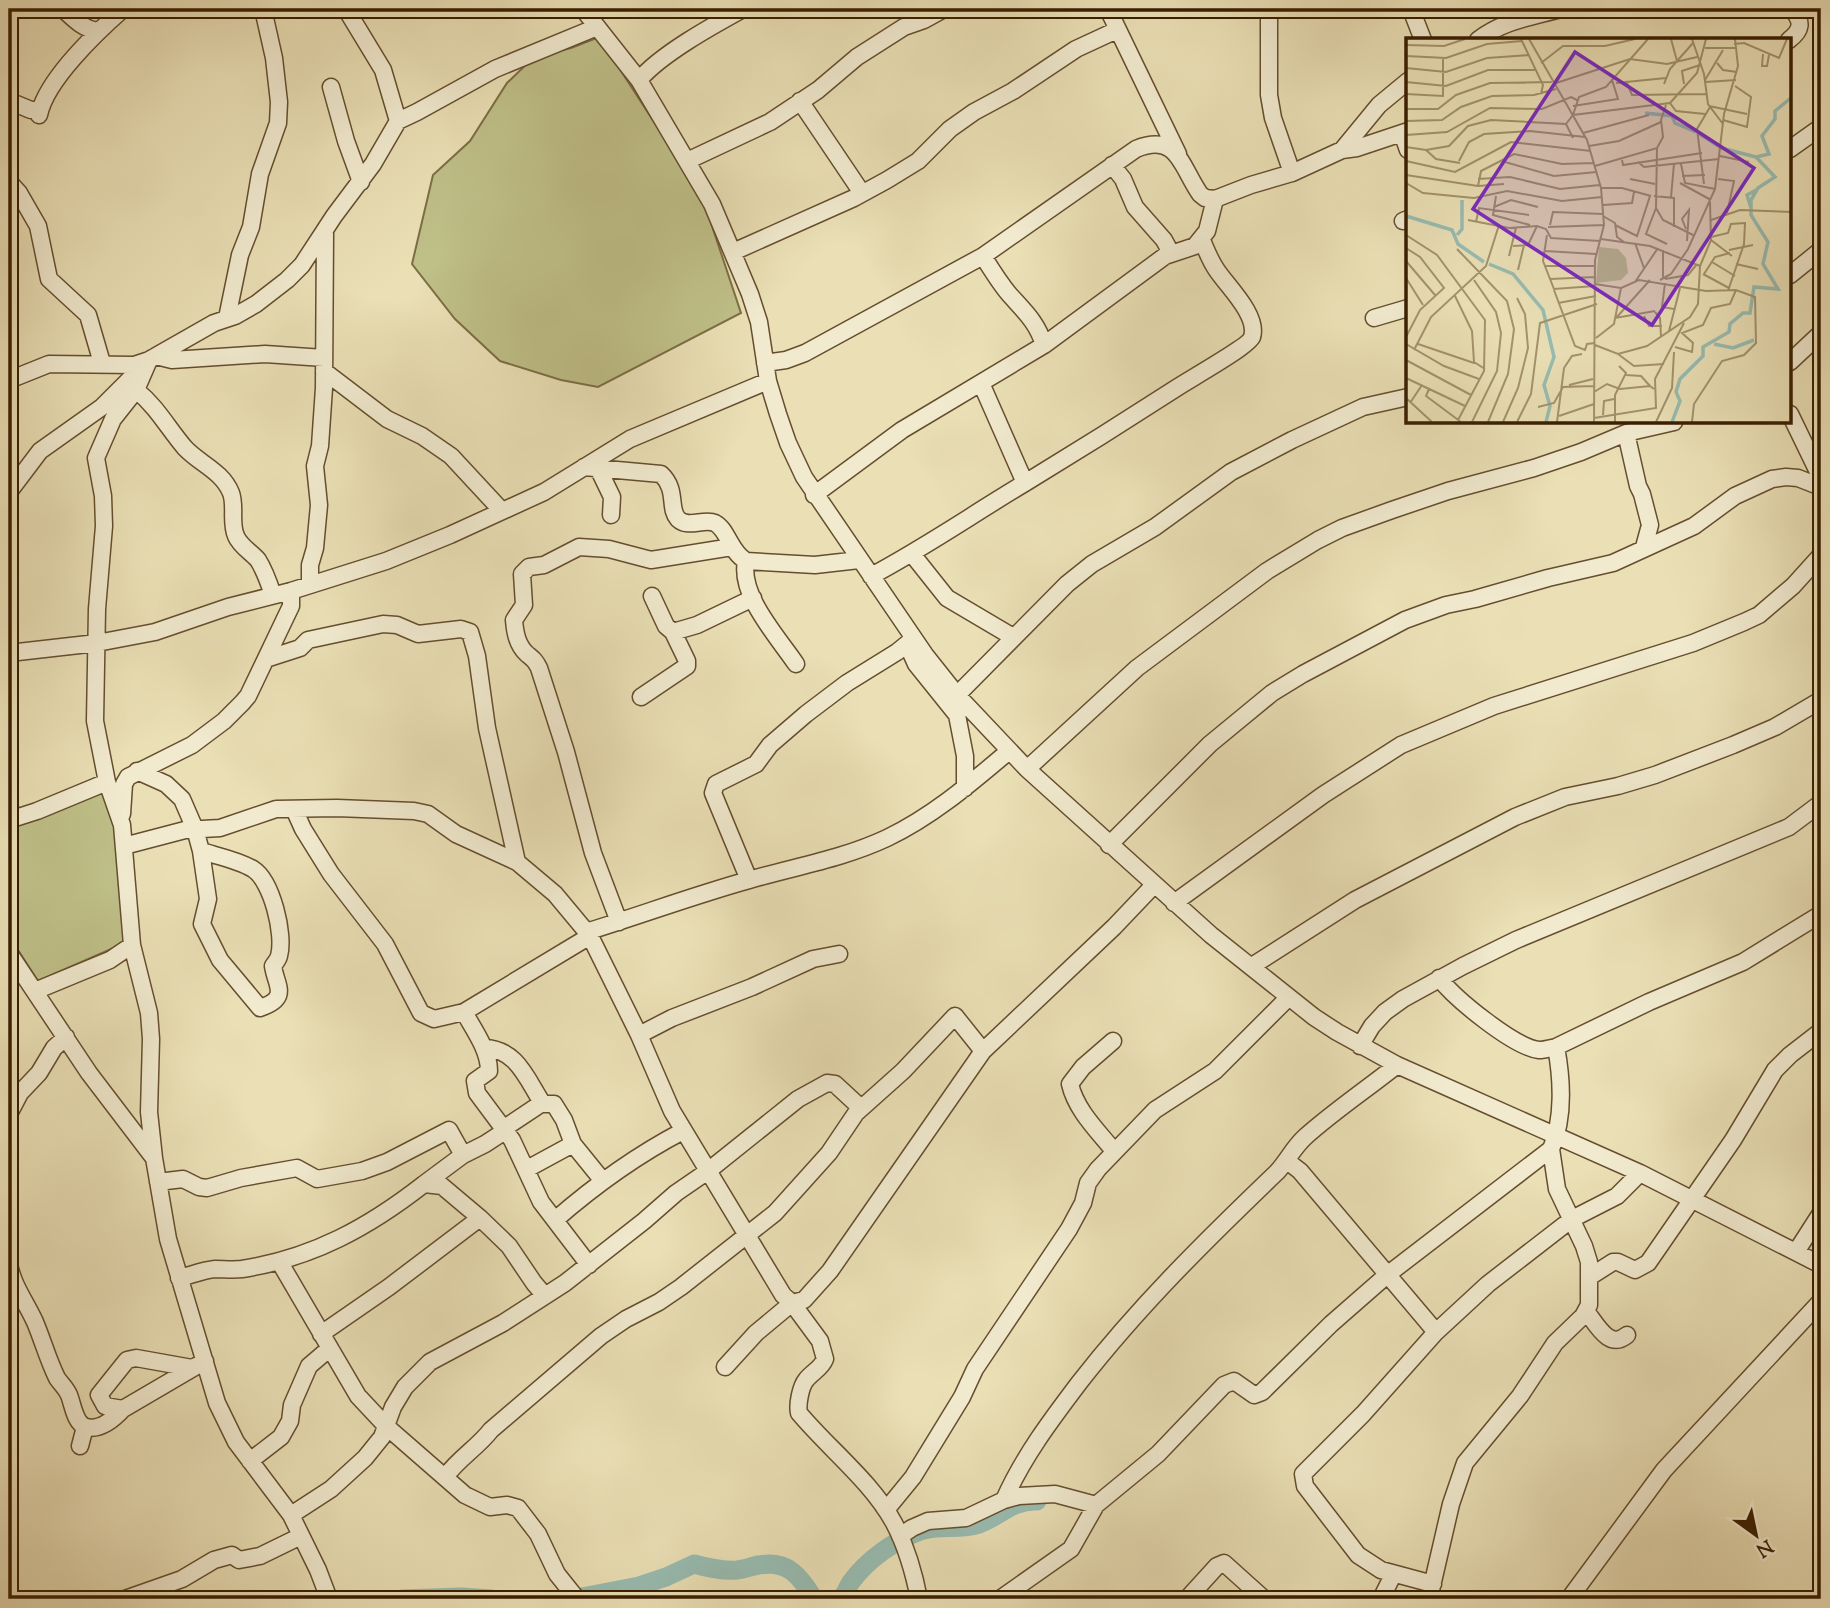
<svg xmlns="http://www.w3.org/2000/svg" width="1830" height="1608" viewBox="0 0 1830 1608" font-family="'Sorts Mill Goudy',serif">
<rect width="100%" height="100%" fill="#eadfb5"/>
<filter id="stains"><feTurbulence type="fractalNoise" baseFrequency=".00286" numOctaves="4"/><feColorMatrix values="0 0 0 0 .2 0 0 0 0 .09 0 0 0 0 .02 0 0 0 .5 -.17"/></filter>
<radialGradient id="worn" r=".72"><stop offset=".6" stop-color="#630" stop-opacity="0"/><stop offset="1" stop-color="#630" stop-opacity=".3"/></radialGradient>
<path fill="#bfbf88" stroke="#7c6e44" stroke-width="2" d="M 599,37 L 702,196 L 741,313 L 598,387 L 561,380 L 500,361 L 455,319 L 412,264 L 433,175 L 470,141 L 507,83 L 534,57 L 571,48 Z
M 102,790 L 114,816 L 125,943 L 38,981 L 9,936 L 9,826 Z"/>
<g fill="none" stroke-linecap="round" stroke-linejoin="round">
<path stroke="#98bcb1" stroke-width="19" d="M 582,1597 L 639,1586 L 666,1577 L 694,1564 C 708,1568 723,1571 737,1570 C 745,1569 752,1566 759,1565 C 788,1560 800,1576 814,1599
M 402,1599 L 461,1597 L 492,1599
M 840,1599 C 846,1594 847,1588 851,1582 C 867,1560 895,1540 920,1531 C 939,1524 960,1531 979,1524 C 1001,1516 1012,1500 1037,1501"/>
<defs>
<path id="minor" d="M 63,9 C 74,19 82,28 97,31
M 583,9 L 639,80 L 712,204 L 750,294 L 759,322 L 768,381 L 778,414 L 788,443 L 804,477 L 926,656 L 957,695 L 1027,769 L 1211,935 L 1314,1017 L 1337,1032 L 1397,1065 L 1640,1173 L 1821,1265
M 1108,9 L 1178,154
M 1269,9 L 1269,95 L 1273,118 L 1292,173
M 1411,9 L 1423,40
M 1478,40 C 1502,21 1531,17 1560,9
M 1789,40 C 1802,30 1803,22 1792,9
M 639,80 C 661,54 712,26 743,9
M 331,87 L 346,141 L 361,182
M 9,101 L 31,110 L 40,110
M 800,101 L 862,193
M 39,115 C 46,80 97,32 123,9
M 398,121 L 417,112 L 495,69 L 597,27
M 1402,133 L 1408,150
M 1790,149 L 1821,127
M 1342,150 L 1357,148 L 1408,131
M 687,161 L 770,122 L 818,90 L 857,57 L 904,27 L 924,20 L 944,9
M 1112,165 L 1123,179 L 1135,207 L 1164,240 L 1171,253
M 9,182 L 19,193 L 38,226 L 49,279 L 88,315 L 102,363
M 1403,221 L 1408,219
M 733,252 L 854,198 L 887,180 L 918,161 L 950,129 L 974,112 L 1013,91 L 1076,49 L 1117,30
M 983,256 C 991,269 999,282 1009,294 C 1024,311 1037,322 1044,345
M 1790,275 L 1821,250
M 227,318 L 240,255 L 251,227 L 260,174 L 278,123 L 279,102 L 274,58 L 263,9
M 1374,318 L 1408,308
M 156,356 L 172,360 L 265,354 L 324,358
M 149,360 L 136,390 L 113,419 L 96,458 L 103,496 L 104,526 L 97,609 L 95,721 L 107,782 L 122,825 L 132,945 L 149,1013 L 151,1039 L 149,1112 L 154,1158 L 168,1239 L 217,1403 L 236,1442 L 291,1515 L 318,1570 L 329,1599
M 1790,362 L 1821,333
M 765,363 L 786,360 L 805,353 L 983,256 L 1136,149 C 1178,132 1181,167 1200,194 L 1205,198 L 1215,199 L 1251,185 L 1292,173 L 1342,150 L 1379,105 L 1408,81
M 324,371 L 387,419 L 422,436 L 451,456 L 502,511
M 9,380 L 49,364 L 134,365 L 149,360 L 214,323 L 235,316 L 256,304 L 287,280 L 302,265 L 334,216 L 373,164 L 398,121 L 383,70 L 346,9
M 981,383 L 1025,483
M 136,390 C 158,408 167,427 185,448 C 200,464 222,471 231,493 C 236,506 230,523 236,536 C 240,546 251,552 258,560 C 265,571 269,583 273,595
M 1790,414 L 1821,478
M 1626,433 L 1638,486 L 1642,494 L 1650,525 L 1644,547
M 584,467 L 661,474 C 678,490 668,508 678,519 C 688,529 704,518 715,523 C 728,530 730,552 746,561 L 815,565 L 859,560
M 598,468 L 612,497 L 611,515
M 9,492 L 40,451 L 102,407 L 144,365
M 814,495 L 902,430 L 1044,345 L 1165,256 L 1195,246 L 1207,231 L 1215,199
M 912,554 L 947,598 L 1013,637
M 746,561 C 739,595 777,636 796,664
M 871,576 C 924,548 973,514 1025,483 C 1076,452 1127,420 1178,387 C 1190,379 1249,346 1252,337 C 1259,315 1226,285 1216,269 C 1210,260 1206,250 1202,240
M 310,584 L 310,565 L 315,548 L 319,505 L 315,466 L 320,446 L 324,388 L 325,231
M 652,596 L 666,626 L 673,632 L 697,625 L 753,598
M 907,644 L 916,664 L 957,715 L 965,756 L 965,788
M 9,653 L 97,643 L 155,632 L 228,607 L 291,591 L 386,561 L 450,535 L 544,492 L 630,439 L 768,381
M 266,659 L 300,648 L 308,640 L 383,624 L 397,625 L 418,634 L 461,629 L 470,632 L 477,656 L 487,728 L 517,862
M 957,695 L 1067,584 L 1092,564 L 1155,527 L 1231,472 L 1292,440 L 1363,407 L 1408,397
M 641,697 L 687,666 L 687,661 L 673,632
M 1027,769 L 1137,668 L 1267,571 L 1318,540 L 1342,528 L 1392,510 L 1448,491 L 1534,468 L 1581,452 L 1626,433 L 1674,422
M 137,771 L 166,784 L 182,799 L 195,829 L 201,851 L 208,899 L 202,924 L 220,960 L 260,1008 C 290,998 276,986 273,966 C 275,963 278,960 279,956 C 285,935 272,881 253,869 C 238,860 217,856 201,851
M 294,809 L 303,829 L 331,874 L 385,944 L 421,1013 L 434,1019 L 464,1012 L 590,936
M 122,814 L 124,784 L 128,777 L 192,745 L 224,721 L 242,703 L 248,696 L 291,606 L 291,591
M 9,820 L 37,811 L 107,782
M 1109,845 L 1210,744 L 1272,693 L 1303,674 L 1405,620 L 1446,605 L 1475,599 L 1548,578 L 1613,563 L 1694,526 L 1735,496 L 1772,479 L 1786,477 L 1798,478 L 1821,487
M 124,846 L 185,830 L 220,828 L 276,809 L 337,808 L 414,811 L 428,814 L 456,834 L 517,862 L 555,894 L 590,936 L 639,1035 L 672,1111 L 783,1295 L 792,1303 L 804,1300 L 830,1271 L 983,1051 L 1114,927 L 1154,885
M 749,880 L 713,793 L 716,784 L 756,764 L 770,745 L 806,714 L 847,683 L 897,652 L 913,639
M 1174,903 L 1323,795 L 1401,745 L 1494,706 L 1693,643 L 1744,622 L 1759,615 L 1793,586 L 1821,555
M 619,922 L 593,853 L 566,752 L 539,668 C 535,660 533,659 527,654 C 517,645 515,632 514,620 L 524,605 L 522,574 L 529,567 L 544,565 L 579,547 L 609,549 L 651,560 L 732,547
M 586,932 C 641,915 695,895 749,880 C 797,866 842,859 887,838 C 933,816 971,783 1009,751
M 9,953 L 89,1073 L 153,1157
M 1252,966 L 1355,900 L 1515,817 L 1565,797 L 1618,786 L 1655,775 L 1733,745 L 1775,727 L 1821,700
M 1439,978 C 1455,999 1514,1047 1539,1050 C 1544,1050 1551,1048 1556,1047 L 1649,1002 L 1743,962 L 1821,914
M 35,991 L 110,960 L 132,945
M 464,1012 C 474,1030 489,1050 489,1071 L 475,1081 L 477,1093 L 512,1140 L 541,1202 L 589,1265
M 639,1035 L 672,1018 L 752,987 L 813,959 L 839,954
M 1113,1041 L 1083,1067 L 1070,1084 C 1076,1110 1097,1130 1114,1151
M 1360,1046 L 1372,1026 L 1385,1012 L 1403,999 L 1463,966 L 1516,940 L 1789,827 L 1821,803
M 484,1048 C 517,1049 526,1078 543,1104 L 554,1104 L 564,1120 L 573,1144 L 603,1181
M 9,1114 L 20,1093 L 39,1073 L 54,1048 L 66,1037
M 503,1129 L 542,1103
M 1287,1161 L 1300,1171 L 1436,1332
M 527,1169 L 573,1144
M 158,1182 L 183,1179 L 199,1187 L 207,1188 L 241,1178 L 297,1168 L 317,1179 L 362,1171 L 387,1162 L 449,1130 L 463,1155
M 424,1184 L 463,1155 L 485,1144 L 505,1131
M 555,1220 C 594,1186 637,1155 683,1131
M 1796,1252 L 1821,1213
M 279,1261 L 358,1396 L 387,1427 L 465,1495 L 490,1507 L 507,1505 L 518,1508 L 538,1534 L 557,1574 L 577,1599
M 9,1264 C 13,1286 26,1302 35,1322 C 43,1341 48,1360 57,1378 C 61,1384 66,1388 69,1395 C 73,1405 75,1424 86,1427 C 100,1431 115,1418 123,1409 L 205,1361
M 1591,1276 L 1613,1262 L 1618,1262 L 1635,1270 L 1648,1263 L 1733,1140 L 1775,1070 L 1790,1055 L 1821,1031
M 179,1278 C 191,1275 204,1270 215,1269 C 224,1269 233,1270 242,1269 C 313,1258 369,1227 424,1184 L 442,1186 L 480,1218 L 509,1246 L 534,1283 L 545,1296
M 1586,1311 C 1597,1325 1609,1350 1627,1335
M 321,1334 L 389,1287 L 480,1218
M 725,1367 L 756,1333 L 792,1303 L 820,1341 L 825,1359 C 821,1369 812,1372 806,1380 C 801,1386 797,1404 799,1413 C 829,1449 871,1481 894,1523 C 906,1546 914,1573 919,1599
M 123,1409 L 105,1406 L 99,1395 L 127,1360 L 136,1358 L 192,1368
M 80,1446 L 85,1427
M 250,1461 L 281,1437 L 290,1421 L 292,1405 L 309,1366 L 330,1348
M 446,1476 C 459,1458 477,1448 491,1430 L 601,1336 L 626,1319 L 659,1302 L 681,1287 L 775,1213 L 829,1153 L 856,1113 L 903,1071 L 955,1016 L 983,1051
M 1004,1500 C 1023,1457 1051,1420 1079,1383 C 1139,1306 1207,1239 1277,1172 C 1288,1160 1293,1148 1305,1137 C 1334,1111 1367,1089 1397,1065
M 886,1510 L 913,1477 L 962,1397 L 975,1369 L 1069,1229 L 1083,1203 L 1088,1183 L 1098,1169 L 1155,1110 L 1215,1071 L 1289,997
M 291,1515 L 331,1489 L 365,1458 L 382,1437 L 393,1407 L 405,1387 L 430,1362 L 503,1323 L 565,1283 L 644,1221 L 676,1193 L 708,1171 L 798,1099 L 827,1083 L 835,1084 L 861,1108
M 900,1536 L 912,1528 L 928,1521 L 966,1518 L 1004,1500 L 1019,1496 L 1055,1494 L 1096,1505
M 1433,1584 L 1381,1570 L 1358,1555 L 1305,1486 L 1303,1474 L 1363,1414 L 1436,1332 L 1488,1284 L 1572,1219 L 1617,1196 L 1640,1173
M 125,1599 L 182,1579 L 214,1560 L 232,1555 L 239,1560 L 260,1556 L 301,1536
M 1000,1599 L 1071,1549 L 1096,1505 L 1158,1454 L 1224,1385 L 1234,1381 L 1254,1395 L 1262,1392 L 1331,1324 L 1387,1275 L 1551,1149 C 1564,1119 1562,1079 1556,1047
M 1187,1599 L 1217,1566 L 1224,1563 L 1264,1599
M 1381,1599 L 1393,1575
M 1429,1599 L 1451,1504 L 1465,1463 L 1520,1396 L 1555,1343 L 1583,1316 L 1589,1305 L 1589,1262 L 1584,1246 L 1557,1189 L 1551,1149
M 1569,1599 L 1664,1470 L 1821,1301"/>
</defs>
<use href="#minor" stroke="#654e2e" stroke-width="19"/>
<use href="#minor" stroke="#f1eacf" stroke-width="16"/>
</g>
<g transform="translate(1406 38)">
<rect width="385" height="385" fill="#eadfb5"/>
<path d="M 193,209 L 212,211 L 220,220 L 222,235 L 215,242 L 190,245 Z" fill="#bfbf88"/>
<path fill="none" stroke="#98bcb1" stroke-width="3.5" d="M 239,75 L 266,78 L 269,85 L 290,94M 292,95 L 314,109M 315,110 L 350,119M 345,170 L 341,157 L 350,152M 0,178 L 46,192 L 52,206 L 78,224M 51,197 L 56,191 L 56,162M 83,226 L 107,236 L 137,272 L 148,319 L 138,347 L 144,368 L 140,384M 308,306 L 327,310 L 348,302M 266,384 L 274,363 L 270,354 L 274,341 L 297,318 L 297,309 L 323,294 L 324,286 L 337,275 L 344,275 L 348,249 L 372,251 L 357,226 L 362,204 L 345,177 L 345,162 L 352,150 L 369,139 L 350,119 L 363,116 L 356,98 L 369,81 L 369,73 L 385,60"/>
<path fill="none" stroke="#a3926d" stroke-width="2" d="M 115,1 L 137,47 L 135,56M 123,1 L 181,102 L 195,150 L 198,187 L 189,222 L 188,384M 265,1 L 271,23M 286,1 L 298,36 L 302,66 L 317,86M 328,6 L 338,5 L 373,20 L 381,1M 0,7 L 38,8 L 59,1M 299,10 L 329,10M 357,16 L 356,28 L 361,28 L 363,17M 0,18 L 40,20 L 81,6 L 116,3M 135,25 L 157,8 L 199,8 L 229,1M 311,25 L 317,32 L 331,34M 0,30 L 40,34 L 81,20 L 123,17M 299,42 L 317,12M 220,43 L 226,57 L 300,56M 0,44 L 40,48 L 82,32 L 130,32M 299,44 L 330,42M 210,45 L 260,40M 147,46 L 224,21 L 261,26 L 291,19M 258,46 L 264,31 L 287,5M 278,46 L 276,33 L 294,27M 0,56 L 37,58 L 37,20M 264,65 L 270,73 L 299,76M 167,68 L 212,61 L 206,42M 303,68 L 341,76M 0,71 L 32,71 L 50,57 L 84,45 L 146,44M 167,77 L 173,59 L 200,49 L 242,1M 317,82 L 341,89 L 345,59 L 329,48M 0,83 L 36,82 L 55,69 L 86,58 L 128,57 L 150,51M 160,86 L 167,77 L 264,65 L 291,35 L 300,1M 177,95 L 243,77M 0,97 L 41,94 L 84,70 L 136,71 L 165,59 L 171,62M 183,108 L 213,103 L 255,84M 0,109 L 20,112 L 43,108 L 62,88 L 85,82 L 160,86 L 167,100M 251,110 L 257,99 L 255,82 L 260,67M 20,112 L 30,121 L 54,125M 314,118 L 343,124M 216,122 L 217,127 L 296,115M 0,123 L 49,134 L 105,104 L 185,113M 53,123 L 63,104 L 78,96 L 124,93 L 179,99M 99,124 L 148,138 L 191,134M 232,124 L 238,129 L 313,121M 275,126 L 279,145 L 309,151M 189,128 L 251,110 L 250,170 L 257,182 L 287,197M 0,137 L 72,148 L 98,146M 276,138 L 299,137M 72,141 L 104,139 L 154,151 L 194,147M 224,141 L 249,146M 312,141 L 328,143 L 321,175M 0,145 L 17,155 L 68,160 L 101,153 L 156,163 L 196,159M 274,145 L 305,162M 298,146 L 291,91 L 304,69M 72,148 L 75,133 L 108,116 L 156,126 L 188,125M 195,150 L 216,150 L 245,158M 90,158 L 87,177 L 124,187M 248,158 L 268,160 L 268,189M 265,159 L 268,126M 197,167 L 226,165 L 228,154M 88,169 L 105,162 L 132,169M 250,170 L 240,196 L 261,206M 197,178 L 209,185 L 211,199 L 218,204M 62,182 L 103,190 L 131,188 L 140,191 L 145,200 L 194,203M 305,182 L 334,172 L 385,174M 70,184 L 73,170 L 123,177M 144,187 L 147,174 L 197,176M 209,187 L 231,198 L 244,158M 142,189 L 198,187M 280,191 L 276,181 L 283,172 L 281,203M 0,197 L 31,217 L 79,282 L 78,333 L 52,382M 141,197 L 137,223 L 148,251 L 189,248M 305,199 L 322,195 L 325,186 L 339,185 L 338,206 L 322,253M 195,201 L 244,208 L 294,228M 305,202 L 326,218M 229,205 L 238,230M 107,208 L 122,207 L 131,188M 0,210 L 14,219 L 38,250 L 14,272 L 0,299M 51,211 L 101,263 L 108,291 L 102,336 L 82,384M 257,212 L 257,240M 323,212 L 347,207M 139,213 L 190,216M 103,218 L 110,190M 0,223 L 29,257M 306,224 L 329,238M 330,226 L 352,231M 138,228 L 189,228M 112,232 L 118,207M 297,236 L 323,250M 298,236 L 309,219 L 324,215M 0,240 L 17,267M 144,241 L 189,239M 259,241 L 282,237 L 291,226M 254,242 L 265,236 L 282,211 L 309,151 L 318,76 L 332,28 L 329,1M 229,244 L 252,210M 259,245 L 256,269 L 268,271M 189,246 L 215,250M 148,252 L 169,308 L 179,312 L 181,306 L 189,305M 49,258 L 66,293 L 68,324 L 79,331M 152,265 L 190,258M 249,274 L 254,280 L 255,298M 238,278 L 243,288 L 256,288M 209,280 L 249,273M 210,280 L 244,242M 263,293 L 274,250M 190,300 L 208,286 L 215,250 L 233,242 L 300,253 L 330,252 L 349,259 L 350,305 L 338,317 L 316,323 L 288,366 L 286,384M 0,306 L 38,328 L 73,341M 12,306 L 68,325M 189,307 L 212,316 L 241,308 L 284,279 L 292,266 L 294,228 L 305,202 L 304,164M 269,309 L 286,314 L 287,305 L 276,295 L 297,287 L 305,270 L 324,266 L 330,252M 8,312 L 25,279 L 80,228 L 93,187M 212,316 L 228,328 L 258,326M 0,322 L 65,357M 220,337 L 235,338 L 244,348M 0,340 L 59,368M 163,347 L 187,341M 23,351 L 20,358 L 55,384M 188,354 L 201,346 L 214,351 L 244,348 L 248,351M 0,360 L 26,384M 4,365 L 16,347M 132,369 L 148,365 L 157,349 L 188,348M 197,377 L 198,363 L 208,361M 153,378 L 188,366M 188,380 L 250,370 L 249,341 L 278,285M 66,384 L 91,333 L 95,295 L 90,274 L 68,242M 97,384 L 112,350 L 122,310 L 119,276 L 111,260M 111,384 L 125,356 L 134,285 L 191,266M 151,384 L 158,330 L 166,318 L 176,316M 209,384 L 209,357 L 220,335 L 213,328M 250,384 L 266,350 L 268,314"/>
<path fill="#7b2cbf" fill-opacity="0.15" stroke="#7b2cbf" stroke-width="3.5" d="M 169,14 L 348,130 L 246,287 L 67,171 Z"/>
<rect width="385" height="385" fill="none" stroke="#391e01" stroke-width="3.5"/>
</g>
<rect width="1830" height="1608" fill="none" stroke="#eadfb5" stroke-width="35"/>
<rect x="10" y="10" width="1809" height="1587" fill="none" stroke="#391e01" stroke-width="3.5"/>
<rect x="18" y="18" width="1795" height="1573" fill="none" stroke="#391e01" stroke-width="2"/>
<g transform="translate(1756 1535) rotate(147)" stroke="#f1eacf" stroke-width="5" paint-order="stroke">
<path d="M0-5L12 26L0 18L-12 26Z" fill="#391e01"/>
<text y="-10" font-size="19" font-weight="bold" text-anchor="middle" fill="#391e01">N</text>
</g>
<rect width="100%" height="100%" filter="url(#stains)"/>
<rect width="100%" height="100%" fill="url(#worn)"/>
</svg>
